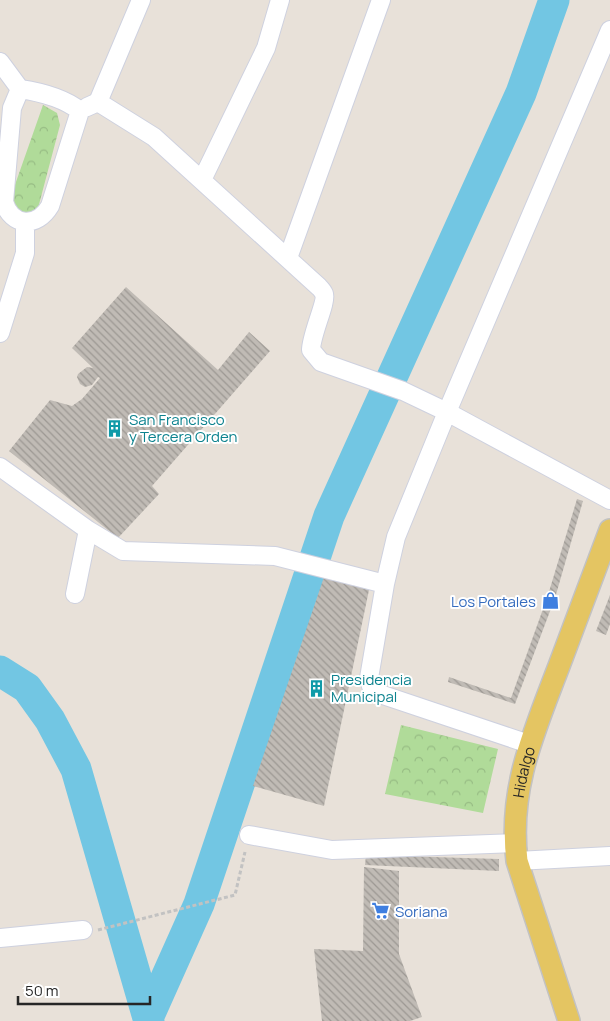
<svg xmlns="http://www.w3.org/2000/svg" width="610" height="1021" viewBox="0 0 610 1021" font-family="Manrope,sans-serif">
<defs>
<pattern id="park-crowns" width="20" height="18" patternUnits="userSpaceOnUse" patternTransform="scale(1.25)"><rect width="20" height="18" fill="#b0db99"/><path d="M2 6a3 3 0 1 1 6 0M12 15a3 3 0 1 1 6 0" fill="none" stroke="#97bc84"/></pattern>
<pattern id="building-back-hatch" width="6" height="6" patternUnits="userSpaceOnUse" patternTransform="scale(1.25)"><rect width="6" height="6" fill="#c0bbb5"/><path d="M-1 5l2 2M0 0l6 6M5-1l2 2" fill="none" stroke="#9c9893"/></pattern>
</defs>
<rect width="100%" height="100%" fill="#e8e1d9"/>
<path fill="url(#park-crowns)" d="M 43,105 L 57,113 L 60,125 L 37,212 L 24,215 L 14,207 L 10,199 Z
M 401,725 L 498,749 L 483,813 L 385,794 Z"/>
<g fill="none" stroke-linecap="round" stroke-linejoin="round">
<path stroke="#72c6e3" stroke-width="31" d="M 0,671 L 27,688 L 50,720 L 76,769 L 148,1018
M 149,1021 L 148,1018 L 199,904 L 329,516 L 521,93 L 554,0"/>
</g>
<path fill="url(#building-back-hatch)" d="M 126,287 L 218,370 L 249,332 L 270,351 L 152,486 L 159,494 L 118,538 L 9,451 L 50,400 L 72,406 L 82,399 L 100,378 L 98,377 L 92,385 L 85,387 L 80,384 L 77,377 L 78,374 L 87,367 L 93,368 L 72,348 Z
M 577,499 L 583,501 L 555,598 L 515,704 L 448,682 L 449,677 L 511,698 L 548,595 Z
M 324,577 L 369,590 L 324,806 L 253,786 Z
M 610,595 L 610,624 L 606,635 L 596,631 Z
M 366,855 L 499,859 L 499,871 L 365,865 Z
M 364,867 L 399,871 L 399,954 L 422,1017 L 410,1021 L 322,1021 L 314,949 L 363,951 Z"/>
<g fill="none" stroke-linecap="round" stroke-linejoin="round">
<defs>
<path id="minor" d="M 0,62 L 20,89
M 20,89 C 40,92 64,98 80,111 L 50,206 C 37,228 12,227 4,202 L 12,108 Z
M 98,102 L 154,137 L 319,287 C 321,289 323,291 324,294 C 327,302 311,335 311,350 L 321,362 L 403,391 L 447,412 L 610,500
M 87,107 L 98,102 L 141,0
M 202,180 L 266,48 L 280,0
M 288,258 L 381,0
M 0,333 L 25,253 L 25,222
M 0,467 L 88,530 L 123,551 L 275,556 L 385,584
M 75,594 L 88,530
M 529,744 L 377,693 L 371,686 L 369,678 L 385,584 L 396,537 L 447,412 L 610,30
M 249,835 L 332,850 L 515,843
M 517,861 L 610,856
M 0,938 L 83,930"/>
<g id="major">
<path id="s1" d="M 569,1021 L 517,861 C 508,789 534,732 559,666 C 576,621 593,575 610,530"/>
</g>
</defs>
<use href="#minor" stroke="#ced1df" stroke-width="20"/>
<use href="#major" stroke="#c2c2c2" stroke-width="24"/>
<path stroke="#c2c2c2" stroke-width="3" stroke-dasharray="4 2.5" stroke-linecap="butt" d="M 98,930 L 235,895 L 245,852"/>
<use href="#minor" stroke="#fff" stroke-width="18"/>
<use href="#major" stroke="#e4c562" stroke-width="21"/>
</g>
<defs>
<symbol id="building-bare" viewBox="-9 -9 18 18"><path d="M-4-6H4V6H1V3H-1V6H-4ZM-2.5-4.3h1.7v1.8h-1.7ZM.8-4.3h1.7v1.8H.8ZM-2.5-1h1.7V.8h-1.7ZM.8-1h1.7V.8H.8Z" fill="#0f9aa8" stroke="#fff" stroke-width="2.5" paint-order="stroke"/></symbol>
<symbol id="shop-bare" viewBox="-9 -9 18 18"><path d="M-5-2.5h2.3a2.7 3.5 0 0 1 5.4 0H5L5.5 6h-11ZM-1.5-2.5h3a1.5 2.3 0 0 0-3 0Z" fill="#3f7fe0" stroke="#fff" stroke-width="2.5" paint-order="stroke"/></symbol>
<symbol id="supermarket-bare" viewBox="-9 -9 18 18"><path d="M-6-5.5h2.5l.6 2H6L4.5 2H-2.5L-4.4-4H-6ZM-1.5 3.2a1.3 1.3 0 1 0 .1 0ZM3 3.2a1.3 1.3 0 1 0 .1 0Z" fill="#3f7fe0" stroke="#fff" stroke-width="2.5" paint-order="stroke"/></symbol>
</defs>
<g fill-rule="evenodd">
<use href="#building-bare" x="102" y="416" width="25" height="25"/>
<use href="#shop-bare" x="538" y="588" width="25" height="25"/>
<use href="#building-bare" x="304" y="676" width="25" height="25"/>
<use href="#supermarket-bare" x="368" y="898" width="25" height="25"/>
</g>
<g text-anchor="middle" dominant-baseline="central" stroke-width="4" stroke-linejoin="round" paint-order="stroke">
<g font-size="15" fill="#0d838f" stroke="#fff" text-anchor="start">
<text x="129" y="419">San Francisco<tspan x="129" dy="17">y Tercera Orden</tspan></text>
<text x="331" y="679">Presidencia<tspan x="331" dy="17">Municipal</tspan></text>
</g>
<g font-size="15" fill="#366cbe" stroke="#fff" text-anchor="end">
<text x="536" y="601">Los Portales</text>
<text x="395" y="911" text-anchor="start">Soriana</text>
</g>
<g font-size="15" fill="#262626" stroke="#fff">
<text stroke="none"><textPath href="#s1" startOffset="258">Hidalgo</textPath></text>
</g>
</g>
<path d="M18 996v8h132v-8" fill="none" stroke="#262626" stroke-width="2.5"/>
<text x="25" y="996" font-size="15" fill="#262626" stroke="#ffffff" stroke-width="4" paint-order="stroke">50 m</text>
</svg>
